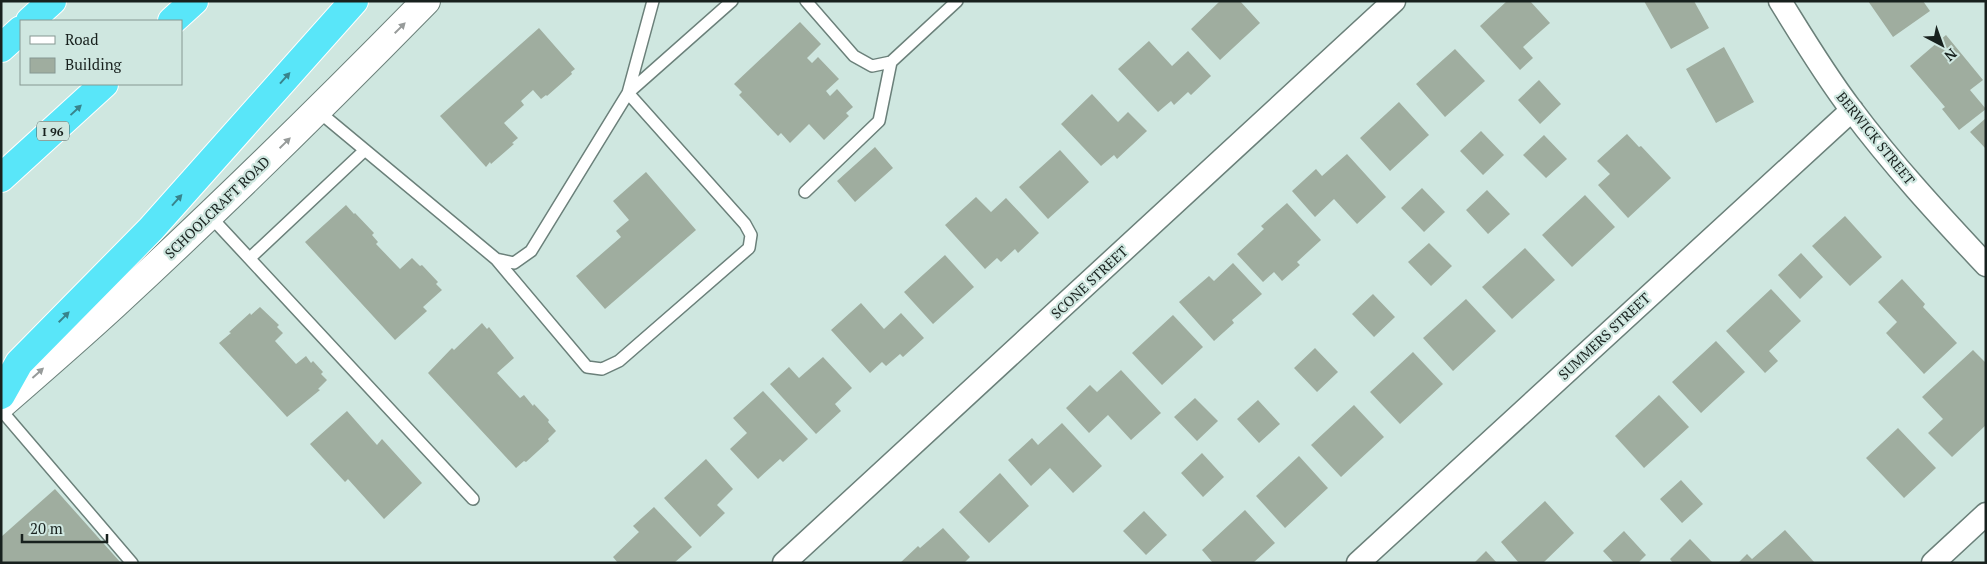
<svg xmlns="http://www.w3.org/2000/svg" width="1987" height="564" viewBox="0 0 1987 564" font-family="'PT Serif',serif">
<rect width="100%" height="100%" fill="#cfe7e0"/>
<path fill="#9fad9f" d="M 1220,1 L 1240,1 L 1260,23 L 1220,60 L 1191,29 Z
M 1507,1 L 1530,1 L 1550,23 L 1523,47 L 1533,58 L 1520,70 L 1480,26 Z
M 1644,1 L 1694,1 L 1709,28 L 1671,49 Z
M 1868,1 L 1923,1 L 1930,11 L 1893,37 Z
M 800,22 L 821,44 L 807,58 L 812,63 L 818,57 L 839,79 L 826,91 L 830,96 L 837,89 L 853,107 L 846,113 L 849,116 L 824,140 L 809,124 L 790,143 L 781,133 L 778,136 L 739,95 L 742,92 L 734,84 Z
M 539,28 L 575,69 L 571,72 L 572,74 L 547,96 L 546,95 L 541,99 L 533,90 L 521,101 L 524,105 L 504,123 L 518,138 L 512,143 L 514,144 L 491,164 L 490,162 L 486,167 L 440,116 Z
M 1946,35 L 1983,80 L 1970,90 L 1986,109 L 1959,130 L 1942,109 L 1945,107 L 1910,66 Z
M 1149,41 L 1172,66 L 1188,51 L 1211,76 L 1191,95 L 1188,92 L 1174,105 L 1171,101 L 1158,112 L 1118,69 Z
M 1724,47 L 1754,102 L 1716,123 L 1686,69 Z
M 1455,49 L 1485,81 L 1445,117 L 1416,84 Z
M 1539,80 L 1561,104 L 1540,124 L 1518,100 Z
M 1092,94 L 1118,122 L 1128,112 L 1147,131 L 1117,159 L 1114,155 L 1101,166 L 1061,124 Z
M 1399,102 L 1429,135 L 1390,171 L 1360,138 Z
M 1986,118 L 1986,149 L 1970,132 Z
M 1481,131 L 1504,155 L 1483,175 L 1460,151 Z
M 1627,134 L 1639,147 L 1641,146 L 1671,178 L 1628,218 L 1598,185 L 1610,174 L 1597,161 Z
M 1544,135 L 1567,159 L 1546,178 L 1523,155 Z
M 875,147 L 893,168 L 855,202 L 837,181 Z
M 1060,150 L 1089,182 L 1048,219 L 1019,187 Z
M 1347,154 L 1386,197 L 1357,224 L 1334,199 L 1315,217 L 1292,191 L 1316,169 L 1322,176 Z
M 646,172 L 696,230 L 605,309 L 576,276 L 621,237 L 616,231 L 629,220 L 613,201 Z
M 1422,188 L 1445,212 L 1424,232 L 1401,208 Z
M 1487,190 L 1510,214 L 1488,234 L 1466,210 Z
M 1585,195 L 1615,227 L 1572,267 L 1542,235 Z
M 976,197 L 991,212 L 1006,198 L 1039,233 L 1018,253 L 1015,249 L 1001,262 L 997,258 L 985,269 L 945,225 Z
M 1287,203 L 1321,240 L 1297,262 L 1300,265 L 1282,281 L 1274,272 L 1263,282 L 1237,254 L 1264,229 L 1261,226 Z
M 346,205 L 354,214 L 355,213 L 374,233 L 372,235 L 378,242 L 376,244 L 400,269 L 412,258 L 420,266 L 422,265 L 438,282 L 436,284 L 442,290 L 423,307 L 427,311 L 395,340 L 305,242 Z
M 1845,216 L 1882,257 L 1850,286 L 1812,246 Z
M 1429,243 L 1452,266 L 1431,286 L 1408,262 Z
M 1525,248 L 1555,280 L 1512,319 L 1482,287 Z
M 1801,253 L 1823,277 L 1800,299 L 1778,275 Z
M 945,255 L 974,287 L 933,324 L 904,292 Z
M 1233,263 L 1262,294 L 1232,320 L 1234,323 L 1214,341 L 1179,302 L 1209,276 L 1214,281 Z
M 1902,279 L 1925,304 L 1923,307 L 1957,343 L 1924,374 L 1886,333 L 1897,322 L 1878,302 Z
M 1771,289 L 1801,321 L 1769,351 L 1778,361 L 1765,373 L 1726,331 Z
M 1373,294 L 1395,317 L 1374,337 L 1352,314 Z
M 1466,299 L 1496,331 L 1453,371 L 1423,338 Z
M 861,303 L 884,329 L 901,313 L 924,338 L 903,357 L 900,354 L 886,366 L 882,362 L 870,373 L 831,330 Z
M 260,307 L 279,325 L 277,327 L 283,333 L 275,341 L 296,364 L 306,356 L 311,363 L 313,361 L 323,372 L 321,374 L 327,380 L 318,389 L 320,390 L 287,417 L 219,343 L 231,333 L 229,332 L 250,313 L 251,315 Z
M 1173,315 L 1203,347 L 1162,385 L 1132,353 Z
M 482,323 L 487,329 L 489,327 L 514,358 L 497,373 L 520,398 L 524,395 L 533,406 L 534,404 L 549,420 L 548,422 L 556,431 L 548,439 L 549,441 L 526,462 L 524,461 L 516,468 L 428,373 L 452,348 L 454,350 Z
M 1716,341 L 1745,372 L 1701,413 L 1672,382 Z
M 1315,348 L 1338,372 L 1317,392 L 1294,368 Z
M 1973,350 L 1986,363 L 1986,425 L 1952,457 L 1928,433 L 1943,419 L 1922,397 Z
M 1413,352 L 1443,384 L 1400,424 L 1370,392 Z
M 823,357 L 852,388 L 835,404 L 841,411 L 816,434 L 770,384 L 789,367 L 799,378 Z
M 1121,370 L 1161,413 L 1131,440 L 1108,415 L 1089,433 L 1066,408 L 1090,385 L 1097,392 Z
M 763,391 L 808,439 L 783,462 L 780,459 L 758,479 L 730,449 L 747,433 L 733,418 Z
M 1659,395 L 1689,427 L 1644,468 L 1615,436 Z
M 1195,398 L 1218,421 L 1197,441 L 1174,417 Z
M 1258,400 L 1280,424 L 1259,443 L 1237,419 Z
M 1354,405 L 1384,437 L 1341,477 L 1311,445 Z
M 347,411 L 377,445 L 382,439 L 422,483 L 384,519 L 348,479 L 345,482 L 310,444 Z
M 1062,423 L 1102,466 L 1073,493 L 1050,468 L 1031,486 L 1008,460 L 1032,438 L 1038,445 Z
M 1898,428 L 1936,468 L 1904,498 L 1866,458 Z
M 1202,453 L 1224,477 L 1203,497 L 1181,473 Z
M 1299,456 L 1328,488 L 1285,528 L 1256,496 Z
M 706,459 L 733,489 L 717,505 L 725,513 L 700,537 L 664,498 Z
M 1000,473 L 1029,506 L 989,543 L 959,512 Z
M 1681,480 L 1703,504 L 1682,523 L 1660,499 Z
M 55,489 L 121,563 L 1,563 L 1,537 Z
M 1545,501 L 1574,533 L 1543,563 L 1519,563 L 1501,542 Z
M 654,507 L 692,547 L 674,563 L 618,563 L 613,557 L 639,532 L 633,526 Z
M 1245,510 L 1275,543 L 1253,563 L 1213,563 L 1202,550 Z
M 1144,511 L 1167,535 L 1146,555 L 1123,531 Z
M 943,528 L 970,557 L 964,563 L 900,563 L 918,546 L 920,548 Z
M 1785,530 L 1815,563 L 1738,563 L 1747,554 L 1752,559 Z
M 1624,531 L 1646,555 L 1638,563 L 1614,563 L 1603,551 Z
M 1690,539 L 1713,563 L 1673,563 L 1670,559 Z
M 1486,551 L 1497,563 L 1474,563 Z"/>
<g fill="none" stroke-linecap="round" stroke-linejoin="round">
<defs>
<path id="lane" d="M 806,1 L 854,56 L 872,66 L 891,62 L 957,1
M 318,111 L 496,259 L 514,263 L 531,251 L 628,93 L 653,1
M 805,192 L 879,121 L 891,62
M 209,215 L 473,499
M 250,258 L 365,150
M 496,259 L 587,367 L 602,369 L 619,361 L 749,248 L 751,235 L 745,224 L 628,93 L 732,1
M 1,410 L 132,563"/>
<path id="street" d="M 1780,1 C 1803,38 1825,75 1851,109 C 1892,164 1939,215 1986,265
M 784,563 L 1394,1
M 1358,563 L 1852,110
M 1933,563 L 1986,514"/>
<path id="secondary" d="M 1,405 C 39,372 77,339 114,305 C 221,206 324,105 426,1"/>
<path id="highway" d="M 30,21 L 52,1
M 172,21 L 194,1
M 1,48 L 21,30
M 1,178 L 104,84
M 1,395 L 19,363 L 151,229 L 354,1"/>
</defs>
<use href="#lane" stroke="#6b807a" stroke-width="14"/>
<use href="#street" stroke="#6b807a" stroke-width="25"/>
<use href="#secondary" stroke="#6b807a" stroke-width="30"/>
<use href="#highway" stroke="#fff" stroke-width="30"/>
<use href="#lane" stroke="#fff" stroke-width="11"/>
<use href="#street" stroke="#fff" stroke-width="22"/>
<use href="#secondary" stroke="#fff" stroke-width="28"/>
<use href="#highway" stroke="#59e6f9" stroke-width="28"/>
</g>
<defs><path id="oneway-solid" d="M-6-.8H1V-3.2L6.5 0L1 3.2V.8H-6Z" transform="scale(1.25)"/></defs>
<g fill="#979b9a">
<use href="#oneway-solid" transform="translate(400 28) rotate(-45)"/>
<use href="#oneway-solid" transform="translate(285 143) rotate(-44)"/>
<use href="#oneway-solid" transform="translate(38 373) rotate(-42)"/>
</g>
<g fill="#38848c">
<use href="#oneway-solid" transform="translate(285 78) rotate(-48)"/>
<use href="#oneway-solid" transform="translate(76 110) rotate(-43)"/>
<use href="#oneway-solid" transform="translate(177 200) rotate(-48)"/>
<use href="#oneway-solid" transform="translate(64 317) rotate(-45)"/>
</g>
<g text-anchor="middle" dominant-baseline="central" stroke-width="4.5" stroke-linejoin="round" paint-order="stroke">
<rect fill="#cfe7e0" stroke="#4f5c58" stroke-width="1" x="37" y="121.5" width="32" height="19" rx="4"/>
<g font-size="12" font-weight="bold" fill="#18211e">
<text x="53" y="131">I 96</text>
</g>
<g font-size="14" fill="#18211e" stroke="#cfe7e0">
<text transform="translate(1876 138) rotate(51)">BERWICK STREET</text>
<text transform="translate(217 207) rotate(-44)">SCHOOLCRAFT ROAD</text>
<text transform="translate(1089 282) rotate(-43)">SCONE STREET</text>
<text transform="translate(1604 336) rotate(-43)">SUMMERS STREET</text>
</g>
</g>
<rect width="1987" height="564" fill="none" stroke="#18211e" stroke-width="5"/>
<rect x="20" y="20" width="162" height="65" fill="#cfe7e0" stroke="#869892"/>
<rect x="30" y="36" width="25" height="8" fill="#ffffff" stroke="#869892"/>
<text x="65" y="45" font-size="15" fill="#18211e">Road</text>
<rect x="30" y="58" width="25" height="15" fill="#9fad9f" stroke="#869892"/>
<text x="65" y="70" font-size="15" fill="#18211e">Building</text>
<g transform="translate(1942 45) rotate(139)" stroke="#cfe7e0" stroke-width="4" paint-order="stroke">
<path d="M0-4L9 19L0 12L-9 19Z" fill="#18211e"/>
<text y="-8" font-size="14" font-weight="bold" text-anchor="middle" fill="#18211e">N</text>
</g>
<path d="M22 534v8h85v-8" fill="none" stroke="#18211e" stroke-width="2.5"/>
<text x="30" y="534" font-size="15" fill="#18211e" stroke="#cfe7e0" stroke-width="4" paint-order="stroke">20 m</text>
</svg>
